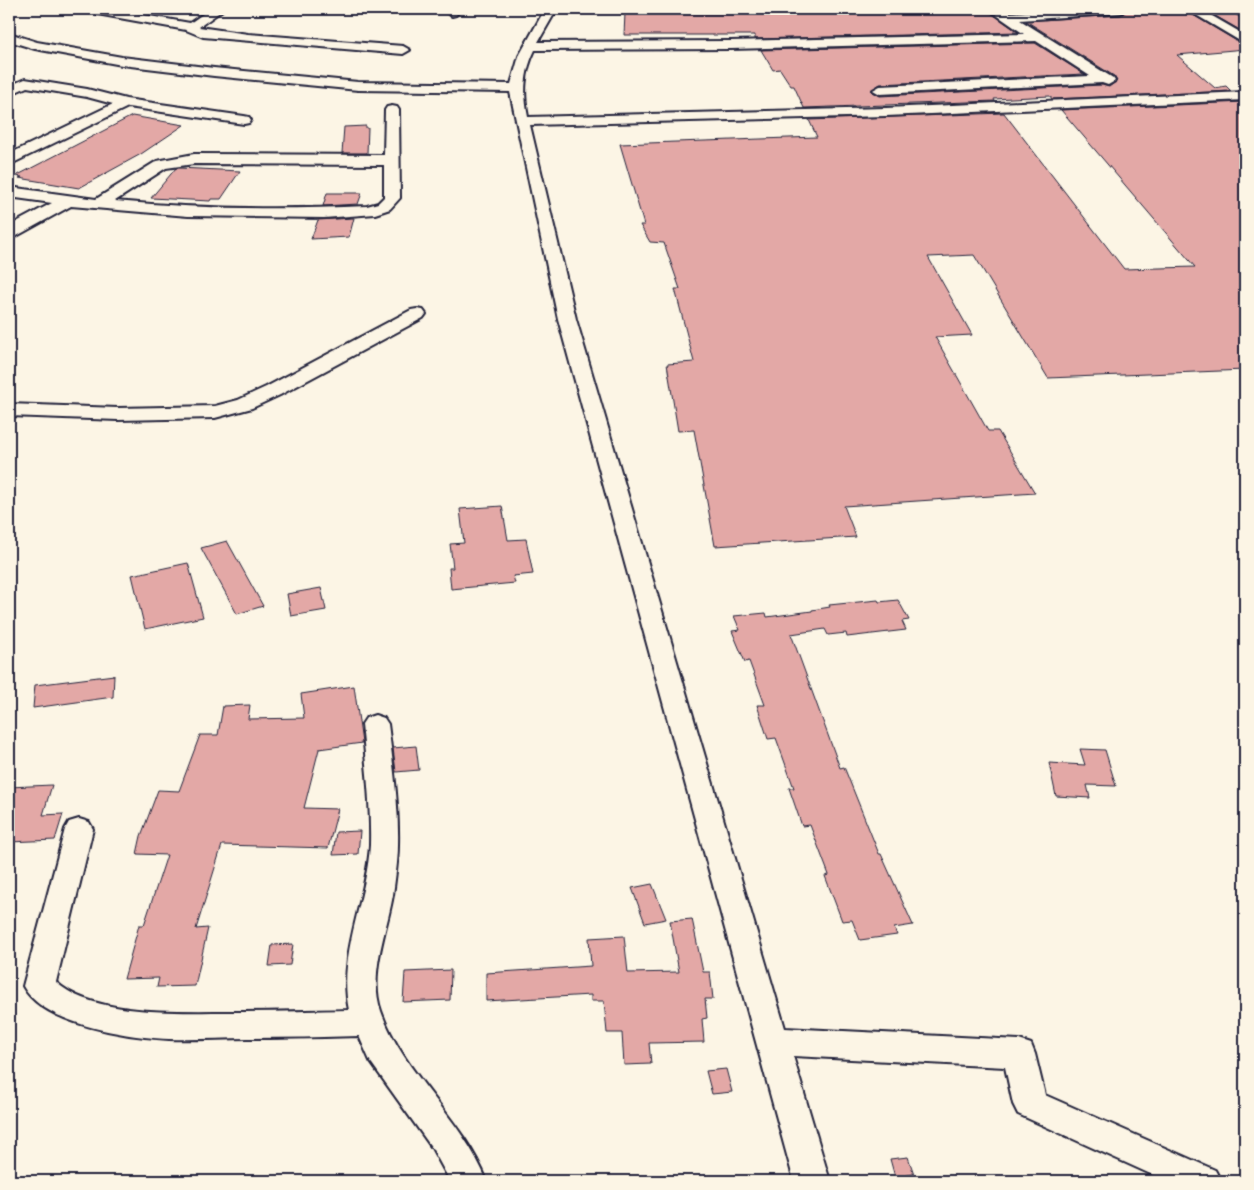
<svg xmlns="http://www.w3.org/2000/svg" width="1254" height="1190" viewBox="0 0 1254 1190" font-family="'Gochi Hand',sans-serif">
<rect width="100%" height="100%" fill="#fcf5e5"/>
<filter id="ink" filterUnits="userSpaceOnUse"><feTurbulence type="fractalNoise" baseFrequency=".02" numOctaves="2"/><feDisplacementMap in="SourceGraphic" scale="10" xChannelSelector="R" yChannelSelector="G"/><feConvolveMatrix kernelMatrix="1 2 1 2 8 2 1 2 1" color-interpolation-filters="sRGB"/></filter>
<g filter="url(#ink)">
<path fill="#e3a8a6" stroke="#22223b" d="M 740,9 L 932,9 L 932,11 L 986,9 L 1018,32 L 755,39 L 755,35 L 624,35 L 625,13 L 740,13 Z
M 1129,9 L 1152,9 L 1153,14 L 1188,12 L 1245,46 L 1245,49 L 1177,55 L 1215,88 L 1226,86 L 1231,91 L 1052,99 L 1050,96 L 994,99 L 995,101 L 804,108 L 794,86 L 791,86 L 780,69 L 773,70 L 761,50 L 1035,43 L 1084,74 L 880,84 L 871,91 L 880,96 L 1102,85 L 1109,87 L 1117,81 L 1114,76 L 1026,21 L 1121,15 Z
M 1226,9 L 1245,20 L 1245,33 L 1205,10 Z
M 1245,102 L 1245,370 L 1048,378 L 974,255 L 928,257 L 972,335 L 935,337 L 988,431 L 998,431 L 1035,493 L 844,506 L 856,537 L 715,546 L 694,430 L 678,431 L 667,364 L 694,362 L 675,289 L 680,289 L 664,243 L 650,242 L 640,225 L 644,225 L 620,144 L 817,137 L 809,120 L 1004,113 L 1124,269 L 1195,267 L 1061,110 Z
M 132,116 L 184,125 L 141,154 L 79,188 L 19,178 L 22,177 L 16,176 Z
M 366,126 L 366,128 L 368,128 L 367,153 L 342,153 L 344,127 Z
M 176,168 L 179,168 L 240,171 L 221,199 L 211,199 L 210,201 L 151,198 Z
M 327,193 L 362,193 L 358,204 L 323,206 Z
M 354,218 L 349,237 L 311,239 L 318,220 Z
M 502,506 L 508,540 L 526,539 L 533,574 L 513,576 L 515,583 L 451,589 L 449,568 L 453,568 L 450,544 L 464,543 L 460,509 Z
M 227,541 L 263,606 L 237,614 L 201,548 Z
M 188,563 L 203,617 L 145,629 L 132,575 Z
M 321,588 L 326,610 L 291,616 L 287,594 Z
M 878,600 L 879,602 L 898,600 L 909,620 L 902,621 L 906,630 L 847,637 L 846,633 L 828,635 L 825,629 L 791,634 L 840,768 L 844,767 L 879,854 L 881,854 L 913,925 L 894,928 L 897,935 L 860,940 L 852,920 L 842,921 L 825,876 L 829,875 L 810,825 L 802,826 L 789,788 L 794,788 L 776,738 L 768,739 L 757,705 L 765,705 L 749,661 L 745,662 L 732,631 L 740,630 L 734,616 L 766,613 L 767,617 L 812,611 L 812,610 L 830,607 L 829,605 Z
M 114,675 L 113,697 L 33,708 L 35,685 Z
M 354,686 L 362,743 L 319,749 L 304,808 L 338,809 L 328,848 L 222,845 L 196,929 L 208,928 L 195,986 L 157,987 L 159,978 L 124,979 L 139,925 L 144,925 L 167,855 L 137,854 L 141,836 L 158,790 L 179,791 L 200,735 L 218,735 L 223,706 L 250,705 L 248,719 L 304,718 L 301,694 Z
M 416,746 L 419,770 L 396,772 L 393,748 Z
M 1080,749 L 1105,750 L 1116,786 L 1087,785 L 1090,798 L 1056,796 L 1049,763 L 1085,765 Z
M 52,785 L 43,815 L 63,814 L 55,840 L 9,842 L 9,787 Z
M 360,831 L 358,854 L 333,855 L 336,832 Z
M 652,884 L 666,919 L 645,923 L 632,888 Z
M 692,919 L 703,972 L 710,972 L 713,999 L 705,999 L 707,1018 L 702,1019 L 704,1042 L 649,1043 L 651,1064 L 624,1065 L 622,1033 L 607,1033 L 604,1001 L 591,1001 L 591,995 L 486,1001 L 486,973 L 591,966 L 589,938 L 624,936 L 628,973 L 679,972 L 670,921 Z
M 293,944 L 290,965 L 269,966 L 272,945 Z
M 451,970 L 450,1000 L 403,1002 L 405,972 Z
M 726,1069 L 732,1092 L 712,1094 L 706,1071 Z
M 908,1157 L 914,1174 L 895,1177 L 890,1159 Z"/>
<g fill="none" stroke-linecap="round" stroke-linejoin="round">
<defs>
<path id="minor" d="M 96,9 L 109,9 L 190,23 L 210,9 L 224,9 L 199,27 L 248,34 L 403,46 L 410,50 L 403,54 L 203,37 L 186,30 L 97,14 L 95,11 Z
M 448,9 L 461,9 L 456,15 L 452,16 L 446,12 Z
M 545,9 L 557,9 L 538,42 L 731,41 L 1024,34 L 988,9 L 1002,9 L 1009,13 L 1072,9 L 1127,9 L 1121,13 L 1020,20 L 1113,78 L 1115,81 L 1108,85 L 1102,83 L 880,94 L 873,90 L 880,86 L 1090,76 L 1036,41 L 731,49 L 535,50 C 524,73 523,92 528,117 L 886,108 L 1245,92 L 1245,100 L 886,116 L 530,125 L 576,319 L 785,1028 L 1019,1040 L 1031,1044 L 1035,1054 L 1045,1095 L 1215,1170 L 1221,1181 L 1166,1181 L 1018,1114 L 1013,1104 L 1005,1067 L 793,1056 L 830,1181 L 794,1181 L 558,319 L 510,92 L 358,90 L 214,76 L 122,65 L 35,49 L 9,41 L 9,33 L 37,42 L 122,57 L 214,68 L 358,82 L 511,84 L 519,56 Z
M 1186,9 L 1200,9 L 1245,35 L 1245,44 Z
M 25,79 L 87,89 L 126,99 L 244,116 L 249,117 L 251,120 L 249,123 L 244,124 L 128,107 L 9,165 L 9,154 L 113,104 L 87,97 L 27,87 L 9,95 L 9,86 Z
M 392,106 L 397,107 L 399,110 L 400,198 L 390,209 L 375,214 L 324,218 L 188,216 L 71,206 L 15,237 L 9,238 L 9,226 L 52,203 L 9,197 L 9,187 L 96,199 L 157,161 L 194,154 L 384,155 L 385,110 L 387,107 ZM 194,164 L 384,165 L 384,197 L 378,203 L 367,206 C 283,210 199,209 115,201 L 166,168 Z
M 417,309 L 423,310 L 426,314 L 423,318 L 280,395 L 252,408 L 215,418 L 118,420 L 9,416 L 9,404 L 118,408 L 215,406 L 238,400 L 266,387 L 411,310 Z
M 375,715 L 384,718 L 388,724 C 393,764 399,805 398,845 C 398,861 395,879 393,895 C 387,931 368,974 381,1011 C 403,1074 462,1118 487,1181 L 450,1181 L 432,1148 L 370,1061 L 359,1036 C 323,1037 286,1038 249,1038 C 222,1038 195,1040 169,1039 C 128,1037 44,1025 23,986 L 65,829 L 69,822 L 79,819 L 89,822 L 93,829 L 56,982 C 93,1017 182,1012 230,1012 C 269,1012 309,1011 349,1010 C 337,955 367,900 370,845 C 371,805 366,764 362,724 L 366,718 Z"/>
</defs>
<use href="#minor" stroke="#22223b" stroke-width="4"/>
<use href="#minor" fill="#fcf5e5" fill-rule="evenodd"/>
</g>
</g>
<rect width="1254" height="1190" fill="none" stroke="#fcf5e5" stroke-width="30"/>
<rect x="15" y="15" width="1224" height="1160" fill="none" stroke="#22223b" stroke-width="2" filter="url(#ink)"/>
</svg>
